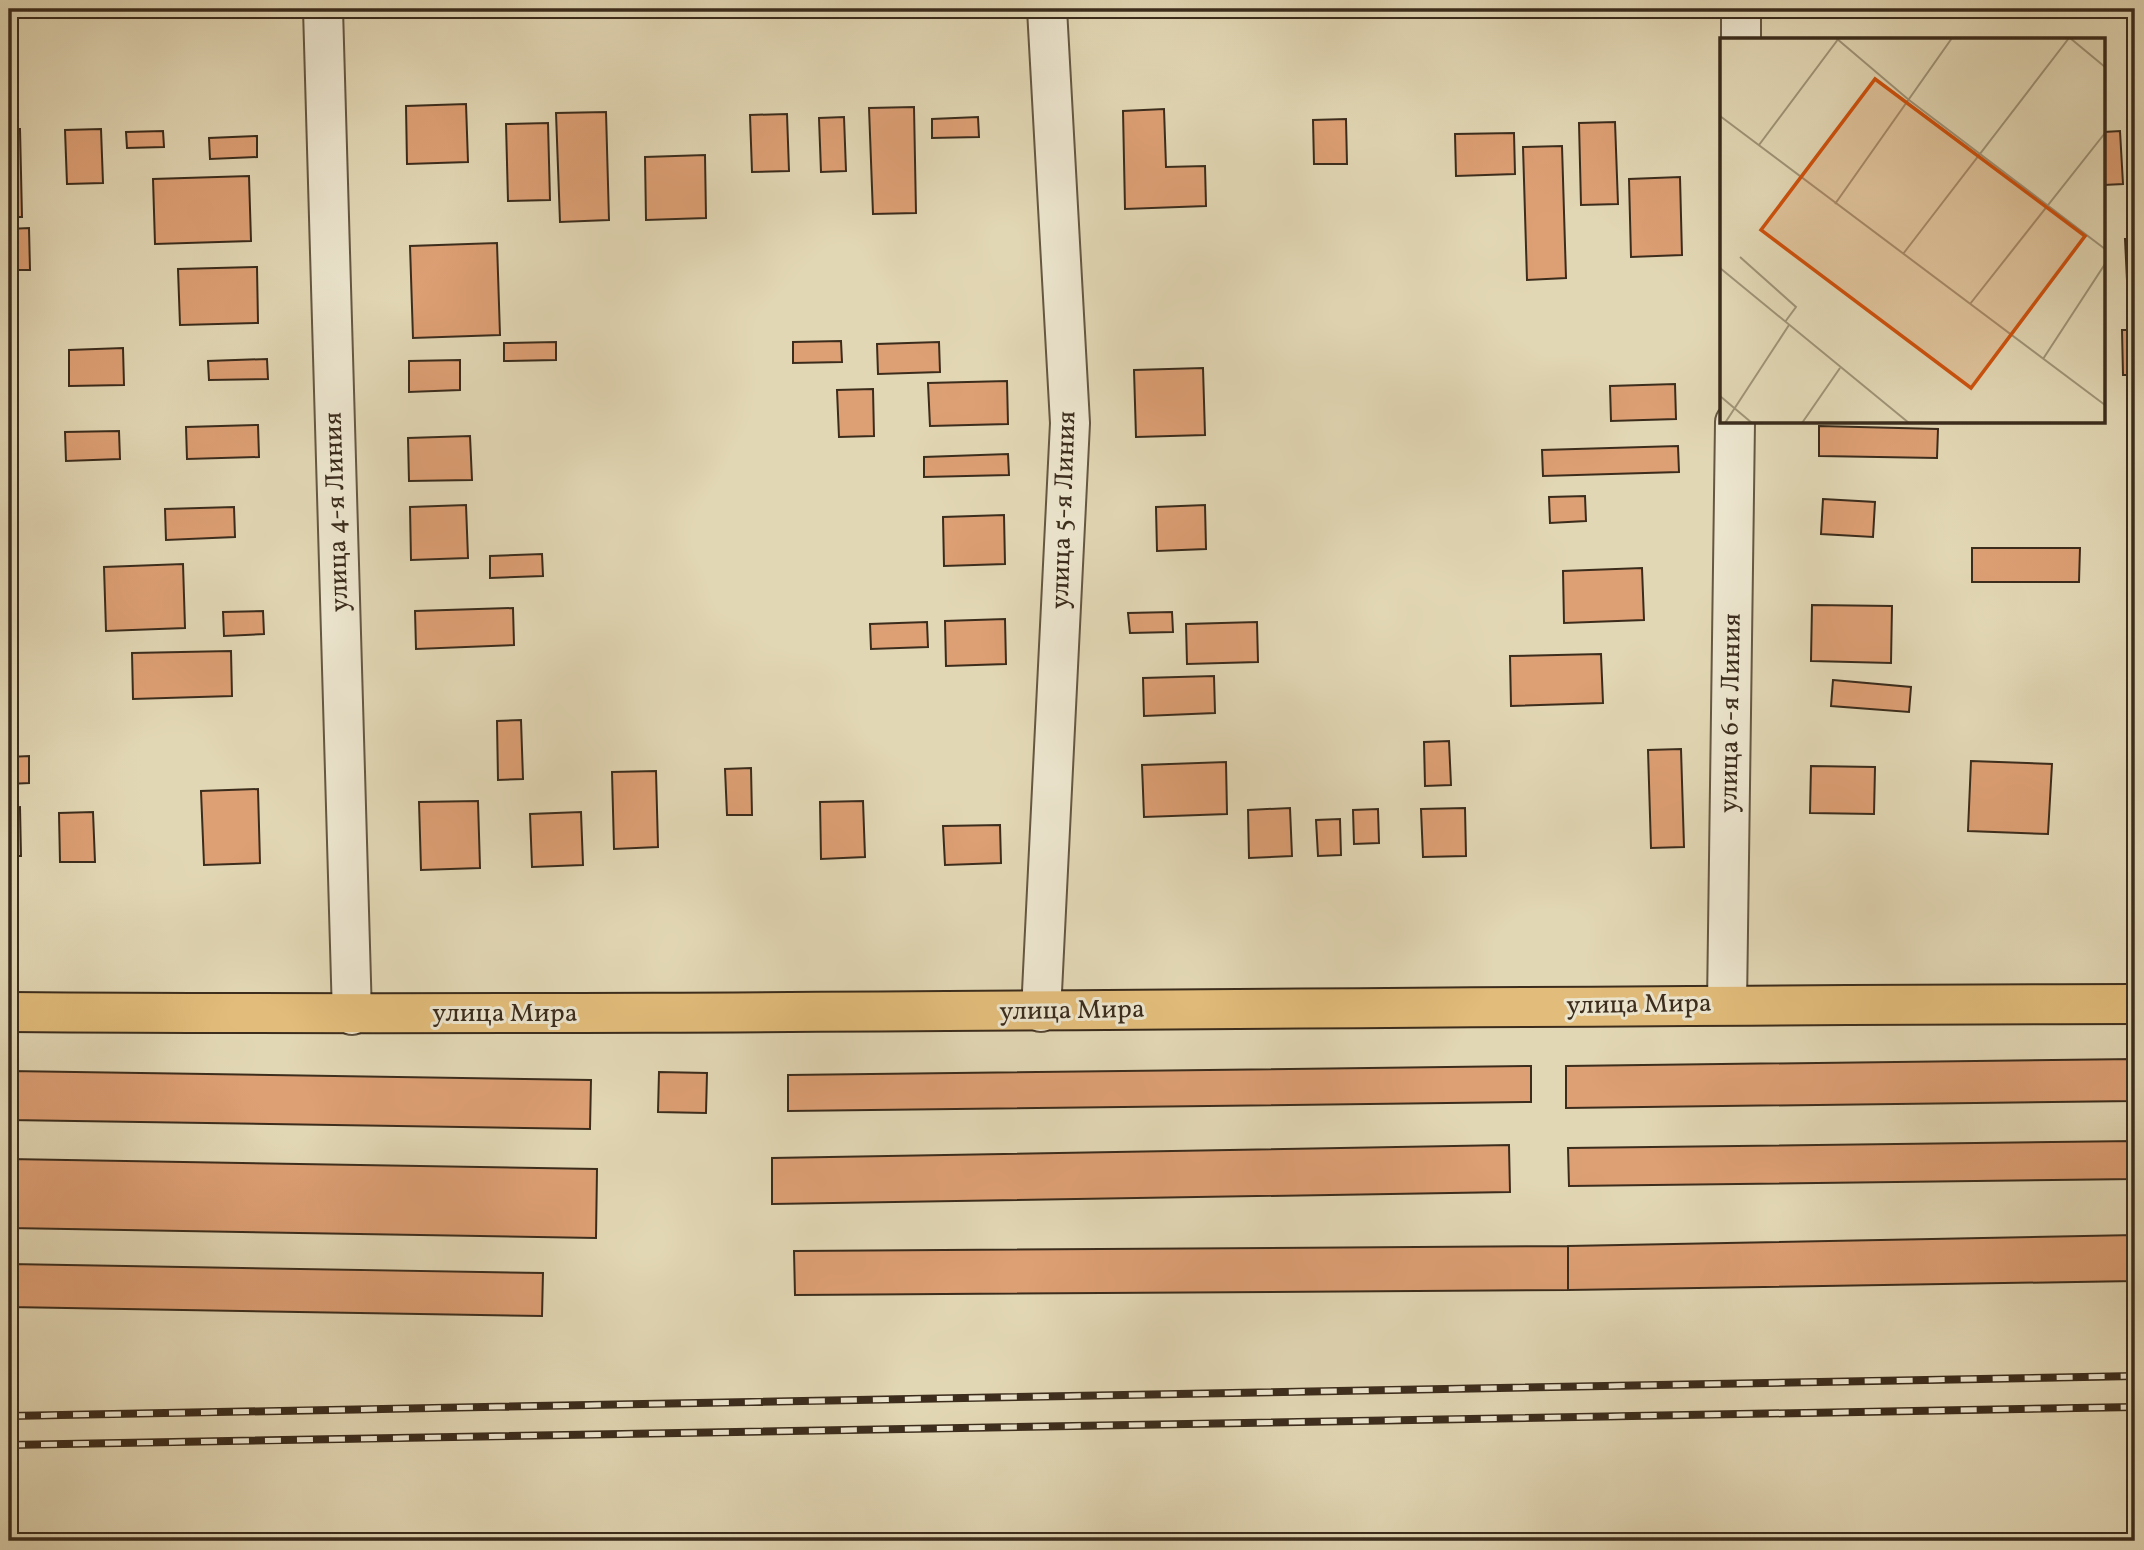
<svg xmlns="http://www.w3.org/2000/svg" width="2144" height="1550" viewBox="0 0 2144 1550" font-family="Vollkorn,serif">
<rect width="100%" height="100%" fill="#e2d7b4"/>
<filter id="stains"><feTurbulence type="fractalNoise" baseFrequency=".00286" numOctaves="4"/><feColorMatrix values="0 0 0 0 .2 0 0 0 0 .09 0 0 0 0 .02 0 0 0 .5 -.17"/></filter>
<radialGradient id="worn" r=".72"><stop offset=".6" stop-color="#630" stop-opacity="0"/><stop offset="1" stop-color="#630" stop-opacity=".3"/></radialGradient>
<path fill="#dd9f74" stroke="#3b2c1c" stroke-width="2" d="M 466,104 L 468,162 L 407,164 L 406,106 Z
M 914,107 L 916,213 L 873,214 L 869,108 Z
M 1164,109 L 1166,167 L 1205,166 L 1206,206 L 1125,209 L 1123,111 Z
M 606,112 L 609,220 L 560,222 L 556,113 Z
M 787,114 L 789,171 L 752,172 L 750,115 Z
M 844,117 L 846,171 L 821,172 L 819,118 Z
M 978,117 L 979,137 L 932,138 L 932,119 Z
M 1346,119 L 1347,164 L 1314,164 L 1313,120 Z
M 1615,122 L 1618,204 L 1581,205 L 1579,123 Z
M 548,123 L 550,200 L 508,201 L 506,124 Z
M 9,129 L 20,129 L 22,217 L 9,217 Z
M 101,129 L 103,183 L 67,184 L 65,130 Z
M 163,131 L 164,147 L 127,148 L 126,132 Z
M 2120,131 L 2123,184 L 2104,185 L 2104,132 Z
M 1514,133 L 1515,174 L 1456,176 L 1455,134 Z
M 257,136 L 257,157 L 210,159 L 209,138 Z
M 1562,146 L 1566,278 L 1527,280 L 1523,147 Z
M 705,155 L 706,218 L 646,220 L 645,157 Z
M 249,176 L 251,241 L 155,244 L 153,179 Z
M 1680,177 L 1682,255 L 1631,257 L 1629,179 Z
M 29,228 L 30,270 L 9,270 L 9,229 Z
M 2125,239 L 2135,239 L 2135,280 L 2127,280 Z
M 497,243 L 500,335 L 413,338 L 410,246 Z
M 257,267 L 258,323 L 180,325 L 178,269 Z
M 2122,330 L 2135,330 L 2135,375 L 2123,375 Z
M 841,341 L 842,362 L 793,363 L 793,342 Z
M 556,342 L 556,360 L 504,361 L 504,343 Z
M 939,342 L 940,372 L 878,374 L 877,344 Z
M 123,348 L 124,385 L 69,386 L 69,350 Z
M 267,359 L 268,379 L 209,380 L 208,361 Z
M 460,360 L 460,390 L 409,392 L 409,361 Z
M 1203,368 L 1205,435 L 1136,437 L 1134,370 Z
M 1007,381 L 1008,424 L 930,426 L 928,383 Z
M 1675,384 L 1676,419 L 1611,421 L 1610,386 Z
M 873,389 L 874,436 L 839,437 L 837,390 Z
M 2131,395 L 2135,395 L 2135,421 L 2130,421 Z
M 258,425 L 259,457 L 187,459 L 186,427 Z
M 1819,426 L 1938,429 L 1937,458 L 1819,456 Z
M 119,431 L 120,459 L 66,461 L 65,432 Z
M 470,436 L 472,480 L 409,481 L 408,438 Z
M 1678,446 L 1679,472 L 1543,476 L 1542,450 Z
M 1008,454 L 1009,475 L 924,477 L 924,457 Z
M 1585,496 L 1586,521 L 1550,523 L 1549,497 Z
M 1823,499 L 1875,502 L 1873,537 L 1821,534 Z
M 466,505 L 468,558 L 411,560 L 410,507 Z
M 1205,505 L 1206,549 L 1157,551 L 1156,507 Z
M 234,507 L 235,537 L 166,540 L 165,509 Z
M 1004,515 L 1005,564 L 944,566 L 943,517 Z
M 1972,548 L 2080,548 L 2079,582 L 1972,582 Z
M 542,554 L 543,576 L 490,578 L 490,556 Z
M 183,564 L 185,628 L 106,631 L 104,567 Z
M 1642,568 L 1644,620 L 1564,623 L 1563,571 Z
M 1812,605 L 1892,606 L 1891,663 L 1811,661 Z
M 513,608 L 514,645 L 416,649 L 415,611 Z
M 263,611 L 264,634 L 224,636 L 223,612 Z
M 1172,612 L 1173,632 L 1130,633 L 1128,613 Z
M 1005,619 L 1006,664 L 946,666 L 945,621 Z
M 927,622 L 928,647 L 871,649 L 870,624 Z
M 1257,622 L 1258,662 L 1187,664 L 1186,624 Z
M 231,651 L 232,696 L 133,699 L 132,653 Z
M 1601,654 L 1603,703 L 1511,706 L 1510,656 Z
M 1214,676 L 1215,713 L 1144,716 L 1143,678 Z
M 1833,680 L 1911,687 L 1909,712 L 1831,706 Z
M 521,720 L 523,779 L 498,780 L 497,721 Z
M 1449,741 L 1451,785 L 1425,786 L 1424,742 Z
M 1681,749 L 1684,847 L 1651,848 L 1648,750 Z
M 29,756 L 29,783 L 9,784 L 9,757 Z
M 1971,761 L 2052,764 L 2048,834 L 1968,831 Z
M 1226,762 L 1227,814 L 1144,817 L 1142,765 Z
M 1811,766 L 1875,767 L 1874,814 L 1810,813 Z
M 751,768 L 752,815 L 727,815 L 725,769 Z
M 2129,769 L 2135,769 L 2135,834 L 2133,834 Z
M 656,771 L 658,847 L 614,849 L 612,772 Z
M 258,789 L 260,863 L 204,865 L 201,791 Z
M 478,801 L 480,868 L 421,870 L 419,802 Z
M 863,801 L 865,857 L 821,859 L 820,802 Z
M 20,807 L 21,856 L 9,856 L 9,808 Z
M 1290,808 L 1292,856 L 1249,858 L 1248,810 Z
M 1465,808 L 1466,856 L 1423,857 L 1421,809 Z
M 1378,809 L 1379,843 L 1354,844 L 1353,810 Z
M 93,812 L 95,862 L 60,862 L 59,813 Z
M 581,812 L 583,865 L 532,867 L 530,814 Z
M 1340,819 L 1341,855 L 1318,856 L 1316,820 Z
M 1000,825 L 1001,863 L 945,865 L 943,826 Z
M 2135,1059 L 2135,1101 L 1566,1108 L 1566,1066 Z
M 1531,1066 L 1531,1102 L 788,1111 L 788,1075 Z
M 9,1071 L 591,1080 L 590,1129 L 9,1120 Z
M 659,1072 L 707,1073 L 706,1113 L 658,1112 Z
M 2135,1141 L 2135,1179 L 1569,1186 L 1568,1148 Z
M 1509,1145 L 1510,1192 L 772,1204 L 772,1158 Z
M 9,1159 L 597,1169 L 596,1238 L 9,1228 Z
M 2135,1235 L 2135,1281 L 1568,1290 L 1568,1246 Z
M 1568,1246 L 1568,1290 L 795,1295 L 794,1251 Z
M 9,1264 L 543,1273 L 542,1316 L 9,1307 Z"/>
<g fill="none" stroke-linecap="round" stroke-linejoin="round">
<defs>
<path id="street" d="M 323,9 L 352,1015
M 1741,40 L 1741,9
M 1727,1004 L 1735,422
M 1041,1012 L 1070,423 L 1047,9"/>
<path id="primary" d="M 9,1012 C 718,1017 1426,1005 2135,1004"/>
</defs>
<use href="#street" stroke="#655742" stroke-width="42"/>
<use href="#primary" stroke="#3b2c1c" stroke-width="42"/>
<use href="#street" stroke="#ece5ce" stroke-width="38"/>
<use href="#primary" stroke="#e1bc7a" stroke-width="38"/>
<defs>
<path id="rail" d="M 9,1416 L 2135,1376
M 9,1445 L 2135,1407"/>
</defs>
<use href="#rail" stroke="#3b2c1c" stroke-width="8"/>
<use href="#rail" stroke="#ece5ce" stroke-width="5" stroke-dasharray="16" stroke-linecap="butt"/>
</g>
<g text-anchor="middle" dominant-baseline="central" stroke-width="6" stroke-linejoin="round" paint-order="stroke">
<g font-size="26" fill="#3b2c1c" stroke="#ece5ce">
<text transform="translate(1064 510) rotate(-88)">улица 5-я Линия</text>
<text transform="translate(337 512) rotate(-92)">улица 4-я Линия</text>
<text transform="translate(1731 713) rotate(-89)">улица 6-я Линия</text>
<text transform="translate(1639 1005) rotate(-1)">улица Мира</text>
<text transform="translate(1072 1011) rotate(-1)">улица Мира</text>
<text x="505" y="1014">улица Мира</text>
</g>
</g>
<g transform="translate(1720 38)">
<rect width="385" height="385" fill="#e2d7b4"/>
<path fill="none" stroke="#9f9377" stroke-width="2" d="M 116,0 L 189,62 L 385,211M 350,0 L 385,29M 0,78 L 385,367M 39,107 L 119,0M 115,166 L 232,0M 183,216 L 349,0M 20,219 L 76,269 L 65,284M 0,230 L 189,385M 250,266 L 385,95M 323,321 L 385,226M 0,358 L 32,385M 5,385 L 69,287M 82,385 L 120,330"/>
<path fill="#ce520e" fill-opacity="0.15" stroke="#ce520e" stroke-width="3.5" d="M 155,41 L 365,198 L 251,350 L 41,192 Z"/>
<rect width="385" height="385" fill="none" stroke="#3b2c1c" stroke-width="3.5"/>
</g>
<rect width="2144" height="1550" fill="none" stroke="#e2d7b4" stroke-width="35"/>
<rect x="10" y="10" width="2123" height="1529" fill="none" stroke="#3b2c1c" stroke-width="3.5"/>
<rect x="18" y="18" width="2109" height="1515" fill="none" stroke="#3b2c1c" stroke-width="2"/>
<rect width="100%" height="100%" filter="url(#stains)"/>
<rect width="100%" height="100%" fill="url(#worn)"/>
</svg>
